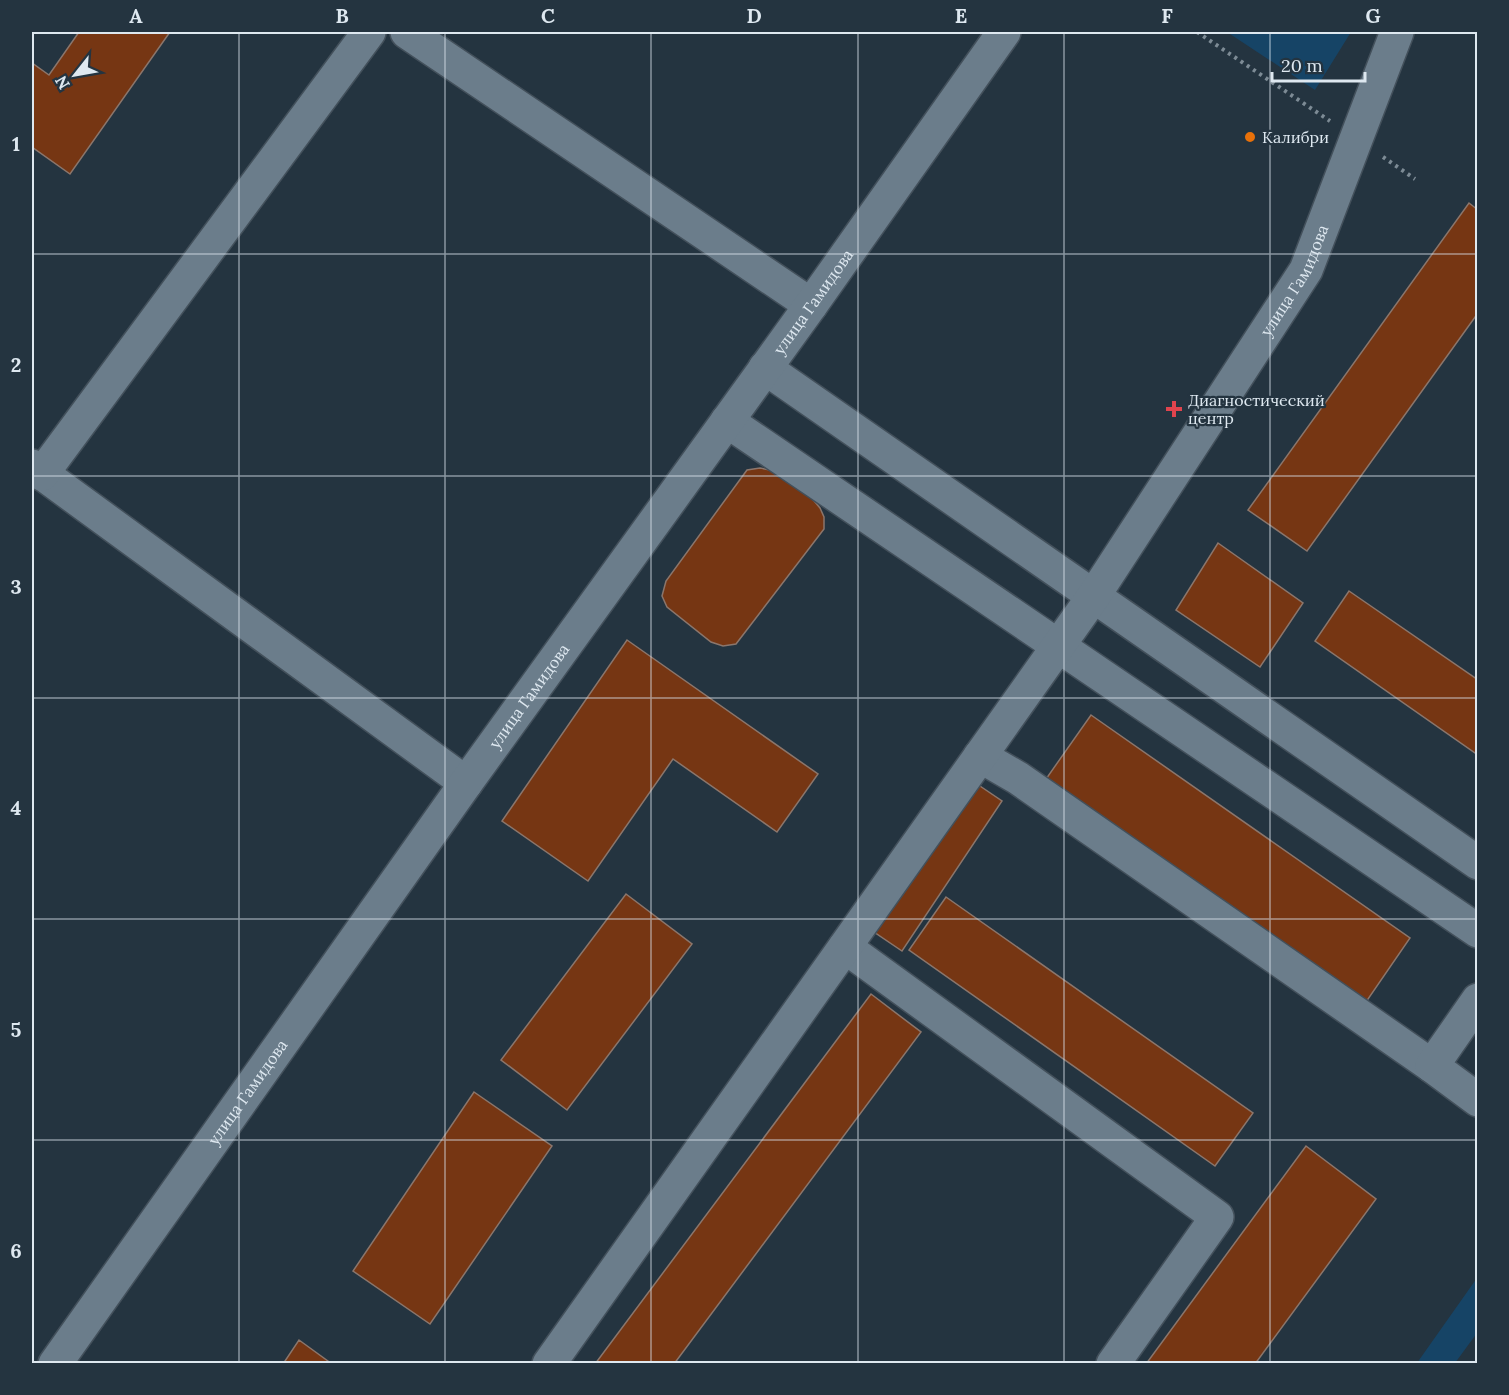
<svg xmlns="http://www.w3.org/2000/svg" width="1509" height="1395" viewBox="0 0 1509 1395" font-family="Lora,serif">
<rect width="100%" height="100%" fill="#243440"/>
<path fill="#164466" d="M 1227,32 L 1351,32 L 1315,90 Z
M 1477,1278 L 1477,1333 L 1455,1363 L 1417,1363 Z"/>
<path fill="#763613" stroke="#8b766c" stroke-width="1.5" d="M 79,32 L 170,32 L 70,174 L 32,147 L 32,63 L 49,75 Z
M 1469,203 L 1478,210 L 1478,313 L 1307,551 L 1248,510 Z
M 760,468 L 770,470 L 810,496 L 820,508 L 824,517 L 824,529 L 736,644 L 723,646 L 711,642 L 667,607 L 662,596 L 666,581 L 747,470 Z
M 1218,543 L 1303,603 L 1260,667 L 1176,610 Z
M 1349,591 L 1478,680 L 1478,755 L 1315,641 Z
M 627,640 L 818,774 L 777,832 L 673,759 L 588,881 L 502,821 Z
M 1091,715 L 1410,938 L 1366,1002 L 1046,779 Z
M 974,782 L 1002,801 L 902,951 L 874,932 Z
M 626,894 L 692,944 L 567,1110 L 501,1060 Z
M 946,897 L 1253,1113 L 1215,1166 L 909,950 Z
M 871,994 L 921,1032 L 674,1364 L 595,1364 Z
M 474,1092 L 552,1146 L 430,1324 L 353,1271 Z
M 1306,1146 L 1376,1199 L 1255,1364 L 1146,1364 Z
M 299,1340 L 332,1364 L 283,1364 Z"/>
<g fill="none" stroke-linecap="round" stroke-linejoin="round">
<defs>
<g id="minor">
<path d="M 407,32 L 811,305"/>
<path d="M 765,368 L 1478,863"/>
<path d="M 727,421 L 1478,931"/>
<path d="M 32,466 L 466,783"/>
<path d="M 42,474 L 369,32"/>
<path d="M 980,756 L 1018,778 L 1432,1066"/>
<path d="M 845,947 L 1217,1217 L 1113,1364"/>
<path d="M 1478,1000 L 1432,1066 L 1478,1100"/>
<path id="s1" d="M 55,1364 L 466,783 L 811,305 L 1004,32"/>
<path id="s2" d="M 549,1364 L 1093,597 L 1306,270 L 1397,32"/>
</g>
</defs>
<use href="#minor" stroke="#43505b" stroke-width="36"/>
<path stroke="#7d8b95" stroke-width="4" stroke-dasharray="3 4.5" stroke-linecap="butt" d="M 1197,32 L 1330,121
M 1383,157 L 1415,179"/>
<use href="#minor" stroke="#6b7d8b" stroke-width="33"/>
</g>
<path fill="none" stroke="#dee8f0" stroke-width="1.5" stroke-opacity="0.55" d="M 239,32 L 239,1364M 445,32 L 445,1364M 651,32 L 651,1364M 858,32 L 858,1364M 1064,32 L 1064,1364M 1270,32 L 1270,1364M 32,254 L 1478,254M 32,476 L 1478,476M 32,698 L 1478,698M 32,919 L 1478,919M 32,1140 L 1478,1140"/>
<circle fill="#e8710a" stroke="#243440" stroke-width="2" cx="1250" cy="137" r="6"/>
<path fill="#e0444e" stroke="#243440" stroke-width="2" d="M1171 400h6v6h6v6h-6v6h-6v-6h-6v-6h6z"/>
<g text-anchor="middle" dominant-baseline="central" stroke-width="4.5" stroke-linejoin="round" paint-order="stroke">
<g font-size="16" fill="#dee8f0" stroke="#243440" text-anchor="start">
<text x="1262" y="137">Калибри</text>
<text x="1188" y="400">Диагностический<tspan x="1188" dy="18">центр</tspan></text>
</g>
<g font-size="16" fill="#dee8f0" stroke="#243440">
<text stroke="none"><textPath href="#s2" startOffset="1316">улица Гамидова</textPath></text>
<text stroke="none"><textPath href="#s1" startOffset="1305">улица Гамидова</textPath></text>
<text stroke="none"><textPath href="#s1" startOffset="819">улица Гамидова</textPath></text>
<text stroke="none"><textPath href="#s1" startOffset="333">улица Гамидова</textPath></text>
</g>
</g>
<rect width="1509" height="1395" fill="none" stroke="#243440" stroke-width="66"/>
<g transform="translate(75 75) rotate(239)" stroke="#243440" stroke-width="4.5" paint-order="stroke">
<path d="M0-4.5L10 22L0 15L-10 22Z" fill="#dee8f0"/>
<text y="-9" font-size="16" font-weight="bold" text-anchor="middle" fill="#dee8f0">N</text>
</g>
<path d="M1272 72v9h93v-9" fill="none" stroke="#dee8f0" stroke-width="3"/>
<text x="1281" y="72" font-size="18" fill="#dee8f0" stroke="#243440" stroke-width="4.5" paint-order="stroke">20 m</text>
<rect x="33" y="33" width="1443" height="1329" fill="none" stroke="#dee8f0" stroke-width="2"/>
<g font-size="20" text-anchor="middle" font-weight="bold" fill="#dee8f0">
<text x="136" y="23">A</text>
<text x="342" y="23">B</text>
<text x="548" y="23">C</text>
<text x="754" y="23">D</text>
<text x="961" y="23">E</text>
<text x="1167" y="23">F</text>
<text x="1373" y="23">G</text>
<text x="16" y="151">1</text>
<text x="16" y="372">2</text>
<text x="16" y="594">3</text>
<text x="16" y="815">4</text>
<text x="16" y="1037">5</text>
<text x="16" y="1258">6</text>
</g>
</svg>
